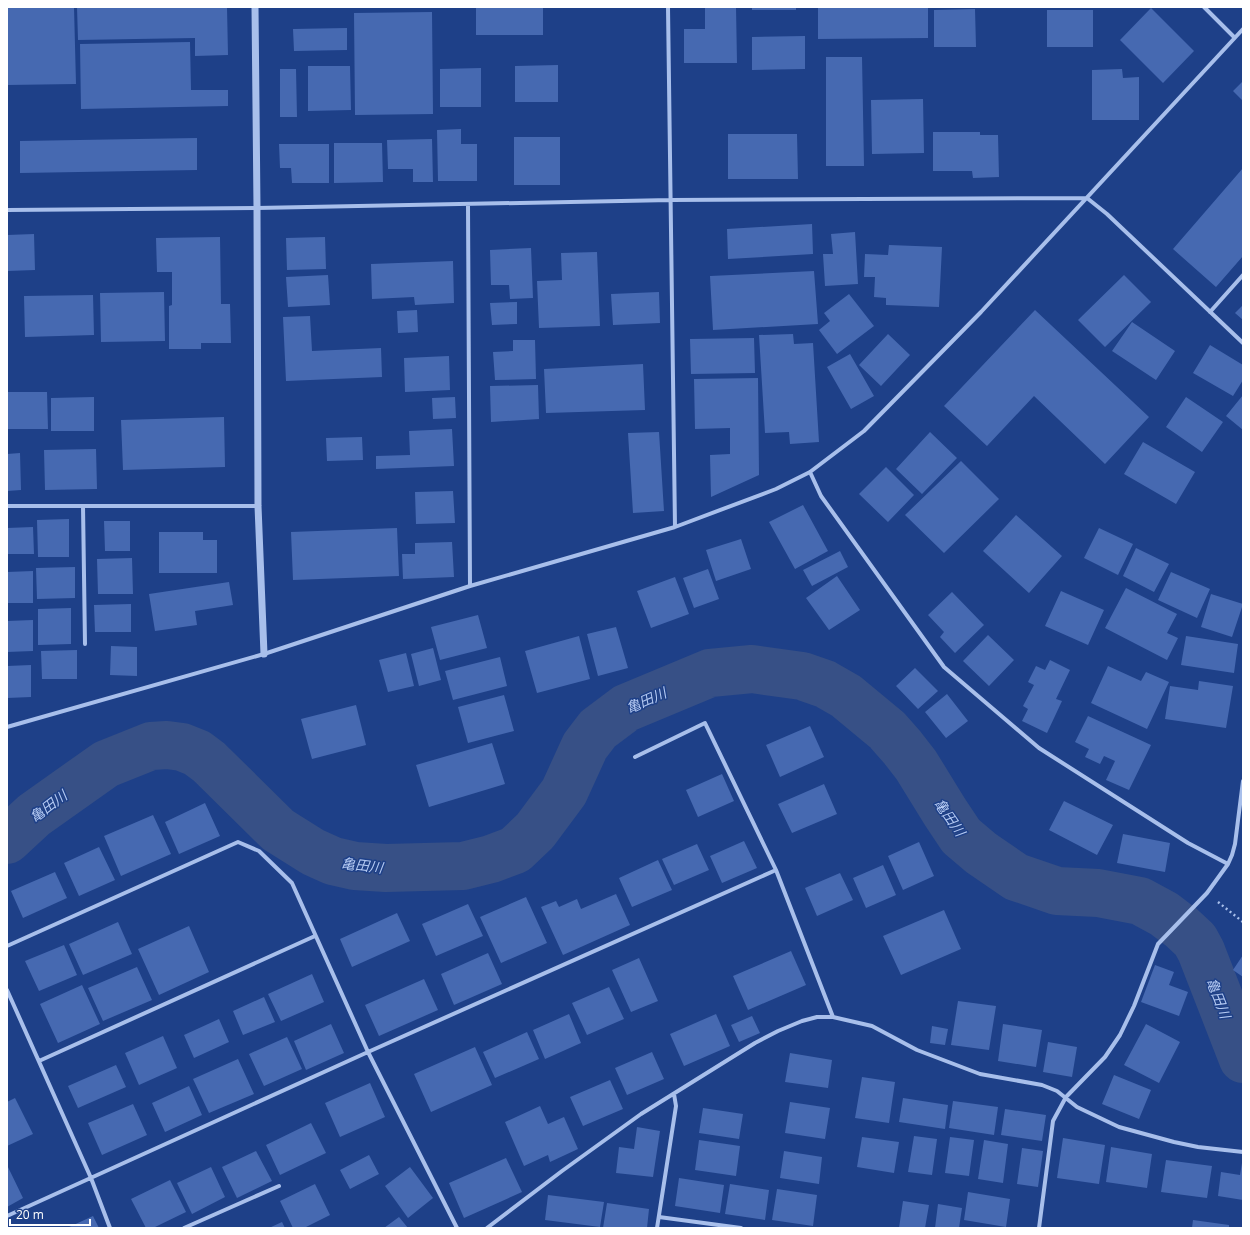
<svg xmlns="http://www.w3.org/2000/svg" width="1250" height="1235" viewBox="0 0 1250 1235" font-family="'Open Sans','Noto Sans JP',sans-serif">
<rect width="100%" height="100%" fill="#1e4088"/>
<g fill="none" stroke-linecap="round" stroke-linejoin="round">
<path stroke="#375086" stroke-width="48" d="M 7,840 L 34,815 L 106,764 L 151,746 L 167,745 L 182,747 L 197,753 L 209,762 L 278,830 L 313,852 L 333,861 L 355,866 L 386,868 L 463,866 L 491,859 L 515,850 L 535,831 L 564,792 L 585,746 L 598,729 L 626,708 L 710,673 L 752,669 L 802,676 L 825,684 L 846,696 L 887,730 L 902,747 L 916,765 L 945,812 L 961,836 L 981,853 L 1016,877 L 1057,891 L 1098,893 L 1140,901 L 1164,914 L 1181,927 L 1195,940 L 1201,951 L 1243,1059"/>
</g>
<path fill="#4669b1" d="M 74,7 L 76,84 L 7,85 L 7,8 Z
M 77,7 L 227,7 L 228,55 L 195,56 L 195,38 L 78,40 Z
M 476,7 L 543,7 L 543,35 L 476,35 Z
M 705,7 L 736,7 L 737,63 L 684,63 L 684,29 L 705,29 Z
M 752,7 L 796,7 L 796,10 L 752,10 Z
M 818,7 L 928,7 L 928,38 L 818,39 Z
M 1151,8 L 1194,51 L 1163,83 L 1120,40 Z
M 975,9 L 976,47 L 934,47 L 934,10 Z
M 1047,10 L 1093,10 L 1093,47 L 1047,47 Z
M 432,12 L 433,114 L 355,115 L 354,13 Z
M 347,28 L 347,50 L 294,51 L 293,29 Z
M 805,36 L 805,69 L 752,70 L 752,37 Z
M 190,42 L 191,90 L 228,90 L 228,106 L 81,109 L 80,44 Z
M 826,57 L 862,57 L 864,166 L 826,166 Z
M 558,65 L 558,102 L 515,102 L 515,66 Z
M 308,66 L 350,66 L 351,110 L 308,111 Z
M 481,68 L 481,107 L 440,107 L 440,69 Z
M 280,69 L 296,69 L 297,117 L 280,117 Z
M 1122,69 L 1123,78 L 1139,77 L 1139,120 L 1092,120 L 1092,70 Z
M 1243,81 L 1243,101 L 1233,91 Z
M 923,99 L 924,153 L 872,154 L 871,100 Z
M 461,129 L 461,144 L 477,144 L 477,181 L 438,181 L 437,130 Z
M 933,132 L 980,132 L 980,135 L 998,135 L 999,177 L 973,178 L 972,171 L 933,171 Z
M 728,134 L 797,134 L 798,179 L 728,179 Z
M 514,137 L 560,137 L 560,185 L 514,185 Z
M 197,138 L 197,170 L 20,173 L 20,141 Z
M 432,139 L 433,182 L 413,182 L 413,169 L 388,169 L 387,140 Z
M 334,143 L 382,143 L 383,182 L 334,183 Z
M 279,144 L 329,144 L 329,183 L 292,183 L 291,168 L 280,168 Z
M 1243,168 L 1243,256 L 1216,287 L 1173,249 Z
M 812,224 L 813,254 L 728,259 L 727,229 Z
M 855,232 L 858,284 L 825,286 L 823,254 L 833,254 L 831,234 Z
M 34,234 L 35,270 L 7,271 L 7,235 Z
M 220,237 L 221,304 L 230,304 L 231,343 L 201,343 L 201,349 L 169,349 L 169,306 L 172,305 L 172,272 L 157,272 L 156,238 Z
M 325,237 L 326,269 L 287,270 L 286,238 Z
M 889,245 L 942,247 L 939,307 L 886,305 L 886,298 L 874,297 L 875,277 L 864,277 L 865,254 L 888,255 Z
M 531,248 L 533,298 L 510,299 L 509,285 L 491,285 L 490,250 Z
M 597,252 L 600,326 L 539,328 L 537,281 L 562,280 L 561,253 Z
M 453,261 L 454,303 L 415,305 L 414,297 L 372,299 L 371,264 Z
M 814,271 L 818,324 L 713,330 L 710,276 Z
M 328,275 L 330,305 L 288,307 L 286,277 Z
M 1124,275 L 1151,302 L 1105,347 L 1078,320 Z
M 164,292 L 165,341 L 101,342 L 100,293 Z
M 659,292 L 660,323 L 613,325 L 611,294 Z
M 849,294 L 874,326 L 837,354 L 819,330 L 830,321 L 824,313 Z
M 93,295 L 94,335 L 25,337 L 24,296 Z
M 517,302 L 517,324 L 492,325 L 490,303 Z
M 1243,305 L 1243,320 L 1235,313 Z
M 417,310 L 418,332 L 398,333 L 397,311 Z
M 1035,310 L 1149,417 L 1105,464 L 1034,396 L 987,446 L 944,406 Z
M 310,316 L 312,351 L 381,348 L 382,377 L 286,381 L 283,317 Z
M 1132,322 L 1175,351 L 1156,380 L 1112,351 Z
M 793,334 L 794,344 L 813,343 L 819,442 L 790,444 L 789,432 L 765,433 L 759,335 Z
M 888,334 L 910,355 L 881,386 L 859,365 Z
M 754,338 L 755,373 L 691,374 L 690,339 Z
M 513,340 L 535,340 L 536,379 L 495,380 L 493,352 L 513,351 Z
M 1210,345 L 1243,365 L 1243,380 L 1233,396 L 1193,373 Z
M 850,354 L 874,396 L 851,409 L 827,367 Z
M 449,356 L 450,390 L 405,392 L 404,358 Z
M 643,364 L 645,410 L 546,413 L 544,369 Z
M 758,378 L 759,475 L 711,497 L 710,455 L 730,454 L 730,428 L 695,429 L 694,379 Z
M 538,385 L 539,419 L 491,422 L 490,386 Z
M 7,392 L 47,392 L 48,429 L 7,429 Z
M 1243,395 L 1243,430 L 1226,416 Z
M 94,397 L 94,431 L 51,431 L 51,398 Z
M 455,397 L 456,418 L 433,419 L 432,398 Z
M 1186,397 L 1223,422 L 1202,452 L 1166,427 Z
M 224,417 L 225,467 L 123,470 L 121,420 Z
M 452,429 L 454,466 L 376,469 L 376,456 L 410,455 L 409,431 Z
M 659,432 L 664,511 L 633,513 L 628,433 Z
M 930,432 L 957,458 L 922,494 L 896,469 Z
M 362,437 L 363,460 L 327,461 L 326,438 Z
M 1143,442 L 1195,472 L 1176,504 L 1124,474 Z
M 96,449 L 97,489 L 45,490 L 44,450 Z
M 20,453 L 21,490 L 7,491 L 7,454 Z
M 961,461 L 999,499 L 944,553 L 905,515 Z
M 886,467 L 914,495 L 888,522 L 859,494 Z
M 453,491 L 455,523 L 416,524 L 415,492 Z
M 803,505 L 828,551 L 795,569 L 769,522 Z
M 1016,515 L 1062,556 L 1029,593 L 983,551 Z
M 69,519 L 69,557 L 38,557 L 37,520 Z
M 104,521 L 130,521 L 130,551 L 105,551 Z
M 33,527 L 34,554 L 7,554 L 7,528 Z
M 397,528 L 399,576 L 293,580 L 291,532 Z
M 1099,528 L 1133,544 L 1118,575 L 1084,558 Z
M 159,532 L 203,532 L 203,540 L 217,540 L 217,573 L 159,573 Z
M 741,539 L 751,569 L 716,581 L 706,550 Z
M 452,542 L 454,577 L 403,579 L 402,554 L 415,554 L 415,543 Z
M 1136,548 L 1169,564 L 1154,592 L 1123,576 Z
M 840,551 L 848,567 L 812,586 L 803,570 Z
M 132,558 L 133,594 L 98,594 L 97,559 Z
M 75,567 L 75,598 L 37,599 L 36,568 Z
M 708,569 L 719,599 L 694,608 L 683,578 Z
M 33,571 L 33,603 L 7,603 L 7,572 Z
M 1171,572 L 1210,589 L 1197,618 L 1158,600 Z
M 837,576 L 860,610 L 829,630 L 806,598 Z
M 675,577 L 689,614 L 651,628 L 637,591 Z
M 229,582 L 233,605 L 195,611 L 197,625 L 155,631 L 149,594 Z
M 1126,588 L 1177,614 L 1167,633 L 1178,638 L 1167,660 L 1105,628 Z
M 1061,591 L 1104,610 L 1088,645 L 1045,626 Z
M 952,592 L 984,625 L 955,653 L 940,637 L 944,632 L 928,615 Z
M 1211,594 L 1243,604 L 1232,637 L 1201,627 Z
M 131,604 L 131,632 L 95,632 L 94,605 Z
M 71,608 L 71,644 L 38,645 L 38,609 Z
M 478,615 L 487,648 L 440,660 L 431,627 Z
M 33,620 L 33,651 L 7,652 L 7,621 Z
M 616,627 L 628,668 L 598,676 L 587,634 Z
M 988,635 L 1014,660 L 989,686 L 963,661 Z
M 579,636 L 590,679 L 537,693 L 525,651 Z
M 1186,636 L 1238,644 L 1234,673 L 1181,665 Z
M 111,646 L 137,647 L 137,676 L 110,675 Z
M 433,648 L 441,680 L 419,686 L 411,654 Z
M 77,650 L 77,679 L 42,679 L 41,651 Z
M 406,653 L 414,686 L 388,692 L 379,660 Z
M 500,657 L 507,686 L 453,700 L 445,671 Z
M 1050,660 L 1070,670 L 1056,699 L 1062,701 L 1047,733 L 1022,721 L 1028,709 L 1023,706 L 1034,685 L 1028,682 L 1036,666 L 1045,670 Z
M 31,665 L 31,697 L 7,698 L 7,666 Z
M 1108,666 L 1141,681 L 1146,672 L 1169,682 L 1147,729 L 1091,703 Z
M 915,668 L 938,691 L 918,709 L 896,686 Z
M 1199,681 L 1233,686 L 1226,728 L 1165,719 L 1170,686 L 1198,690 Z
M 947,694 L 968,721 L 946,738 L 925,712 Z
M 504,695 L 514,731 L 468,743 L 458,707 Z
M 356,705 L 366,745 L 312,759 L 301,719 Z
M 1088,716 L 1151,745 L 1129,790 L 1106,780 L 1115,761 L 1104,756 L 1100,764 L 1085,757 L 1089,749 L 1075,742 Z
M 810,726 L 824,757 L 780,777 L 766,745 Z
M 492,743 L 505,784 L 429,807 L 416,765 Z
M 722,774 L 734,801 L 698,817 L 686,790 Z
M 824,784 L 837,814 L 792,833 L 778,804 Z
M 1064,801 L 1113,825 L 1097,855 L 1049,830 Z
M 205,803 L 220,836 L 179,854 L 165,822 Z
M 153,815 L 171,854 L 121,876 L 104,836 Z
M 1123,834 L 1170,843 L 1165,872 L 1117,863 Z
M 744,841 L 757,868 L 722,883 L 710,856 Z
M 919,842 L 934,876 L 903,890 L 888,856 Z
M 697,844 L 709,870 L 674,885 L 662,859 Z
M 99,847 L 115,880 L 79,896 L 64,863 Z
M 658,860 L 672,890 L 632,907 L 619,878 Z
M 883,865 L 896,895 L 866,908 L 853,878 Z
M 55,872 L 67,898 L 23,918 L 11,891 Z
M 840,873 L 853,900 L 817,916 L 805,888 Z
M 616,894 L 630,925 L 563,955 L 541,907 L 556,901 L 559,907 L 577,899 L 581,909 Z
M 526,897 L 547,943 L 501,963 L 480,917 Z
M 468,904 L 483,936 L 436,956 L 422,924 Z
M 944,910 L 961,949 L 901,975 L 883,936 Z
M 397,913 L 410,941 L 352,967 L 340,939 Z
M 118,922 L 132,954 L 83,975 L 69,944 Z
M 189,926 L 209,972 L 159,995 L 138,949 Z
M 64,945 L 77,975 L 39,991 L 25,961 Z
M 791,951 L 806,985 L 748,1010 L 733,976 Z
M 488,953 L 502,984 L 454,1005 L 441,974 Z
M 1243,955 L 1243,977 L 1233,970 Z
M 639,958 L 658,1001 L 631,1012 L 612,970 Z
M 1155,965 L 1174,972 L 1169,985 L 1188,992 L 1179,1016 L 1141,1002 Z
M 137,967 L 152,1000 L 103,1021 L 88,988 Z
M 312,974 L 324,1002 L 281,1021 L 268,994 Z
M 424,979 L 438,1010 L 379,1036 L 365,1005 Z
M 82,985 L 100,1024 L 58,1043 L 40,1004 Z
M 609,987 L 624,1019 L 587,1035 L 572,1003 Z
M 264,997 L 275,1022 L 243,1035 L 233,1011 Z
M 958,1001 L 996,1006 L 989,1050 L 951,1045 Z
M 569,1014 L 581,1043 L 545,1059 L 533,1030 Z
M 716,1014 L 730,1046 L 684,1066 L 670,1034 Z
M 752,1016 L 760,1033 L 739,1042 L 731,1025 Z
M 219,1019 L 229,1042 L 194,1058 L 184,1035 Z
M 331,1024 L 344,1053 L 306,1070 L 294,1041 Z
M 1003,1024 L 1042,1030 L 1036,1067 L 998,1061 Z
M 1146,1024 L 1180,1042 L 1159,1083 L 1124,1065 Z
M 932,1026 L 948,1029 L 945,1045 L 930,1043 Z
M 527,1032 L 539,1059 L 495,1078 L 483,1052 Z
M 163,1036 L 177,1068 L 139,1085 L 125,1053 Z
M 287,1037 L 302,1069 L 264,1086 L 249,1054 Z
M 1048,1042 L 1077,1047 L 1072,1077 L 1043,1072 Z
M 475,1047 L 492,1085 L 431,1112 L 414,1074 Z
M 652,1052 L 664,1079 L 627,1095 L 615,1068 Z
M 790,1053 L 832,1060 L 828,1088 L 785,1082 Z
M 238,1059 L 254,1094 L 209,1113 L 193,1079 Z
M 116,1065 L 126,1087 L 78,1108 L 68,1086 Z
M 1114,1075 L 1151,1090 L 1139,1119 L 1102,1104 Z
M 862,1077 L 895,1082 L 889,1123 L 855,1118 Z
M 610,1080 L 623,1109 L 583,1126 L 570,1097 Z
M 370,1083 L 385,1117 L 340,1137 L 325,1103 Z
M 189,1086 L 202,1115 L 165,1132 L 152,1103 Z
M 15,1098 L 33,1134 L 7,1146 L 7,1102 Z
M 903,1098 L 948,1105 L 945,1129 L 899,1122 Z
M 953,1101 L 998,1107 L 994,1135 L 949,1128 Z
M 790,1102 L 830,1108 L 825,1139 L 785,1133 Z
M 133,1104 L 147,1135 L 102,1155 L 88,1123 Z
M 540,1106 L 548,1124 L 564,1117 L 578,1149 L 550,1162 L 548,1155 L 524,1166 L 505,1122 Z
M 703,1108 L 743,1114 L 739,1139 L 699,1133 Z
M 1005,1109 L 1046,1115 L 1042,1141 L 1001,1135 Z
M 311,1123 L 326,1153 L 280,1175 L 266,1145 Z
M 637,1127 L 660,1131 L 653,1177 L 616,1173 L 619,1147 L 634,1149 Z
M 914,1136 L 937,1139 L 932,1175 L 908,1172 Z
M 862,1137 L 899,1142 L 894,1173 L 857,1167 Z
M 950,1137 L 974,1140 L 969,1176 L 945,1173 Z
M 1063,1138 L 1105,1145 L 1099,1184 L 1057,1178 Z
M 699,1140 L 740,1146 L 736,1176 L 695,1170 Z
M 984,1140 L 1008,1144 L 1003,1183 L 978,1179 Z
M 1111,1147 L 1152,1154 L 1147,1188 L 1106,1182 Z
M 1022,1148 L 1043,1151 L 1038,1187 L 1017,1184 Z
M 256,1151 L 272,1181 L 237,1198 L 222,1167 Z
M 784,1151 L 822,1157 L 819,1184 L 780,1178 Z
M 369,1155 L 379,1174 L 350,1189 L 340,1170 Z
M 506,1158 L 522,1192 L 464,1218 L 449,1183 Z
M 1166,1160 L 1212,1166 L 1207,1198 L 1161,1192 Z
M 1242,1163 L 1243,1163 L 1243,1200 L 1218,1196 L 1221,1172 L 1240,1175 Z
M 7,1165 L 23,1198 L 7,1207 Z
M 211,1167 L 225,1197 L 192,1214 L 177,1183 Z
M 410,1167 L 433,1198 L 408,1218 L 385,1186 Z
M 679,1178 L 724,1185 L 720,1213 L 675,1206 Z
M 170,1180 L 186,1212 L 153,1228 L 146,1228 L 131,1199 Z
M 315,1184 L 330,1215 L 304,1228 L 293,1228 L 280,1201 Z
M 730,1184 L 769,1190 L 765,1220 L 725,1214 Z
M 777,1189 L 817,1195 L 813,1226 L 772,1220 Z
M 968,1192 L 1010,1199 L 1006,1227 L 964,1220 Z
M 548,1195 L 604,1202 L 600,1227 L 545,1220 Z
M 903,1201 L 929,1205 L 925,1228 L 899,1228 Z
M 607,1203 L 649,1209 L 647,1228 L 603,1228 Z
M 938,1204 L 962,1208 L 959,1228 L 935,1228 Z
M 93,1216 L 99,1228 L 67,1228 Z
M 399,1217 L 408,1228 L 384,1228 Z
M 1193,1220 L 1229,1225 L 1229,1228 L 1192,1228 Z
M 282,1222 L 285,1228 L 269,1228 Z"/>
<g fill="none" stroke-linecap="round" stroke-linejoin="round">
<path stroke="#a8bfeb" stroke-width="2.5" stroke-dasharray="2 3" stroke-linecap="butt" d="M 1218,902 L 1243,922"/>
<path stroke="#a8bfeb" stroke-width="4" d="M 668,7 L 675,527
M 1204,7 L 1234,37
M 468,204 L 470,586
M 7,210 L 257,208 L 671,200 L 1087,198 L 1107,214 L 1243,343
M 1210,312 L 1243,275
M 810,472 L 821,496 L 944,667 L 1039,748 L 1188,843 L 1228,864
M 7,506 L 258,506
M 83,506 L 85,644
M 7,727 L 264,654 L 470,586 L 675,527 L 776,489 L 810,472 L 864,431 L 981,312 L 1243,29
M 635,757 L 705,723 L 776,870 L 833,1017
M 7,946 L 238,842 L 259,851 L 292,883 L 368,1052 L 457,1228
M 7,990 L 91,1178 L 110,1228
M 39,1061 L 315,936
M 7,1216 L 368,1052 L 776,870
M 659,1217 L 741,1228
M 184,1228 L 279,1186
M 487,1228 L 562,1171 L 641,1114 L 755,1043 L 778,1031 L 802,1021 L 817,1017 L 833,1017 L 872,1026 L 917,1050 L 980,1074 L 1042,1085 L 1057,1091 L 1077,1107 L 1119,1127 L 1174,1142 L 1198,1147 L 1243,1152
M 657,1228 L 676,1106 L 674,1094
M 1039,1228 L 1053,1121 L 1066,1097 L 1105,1057 L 1120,1035 L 1134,1006 L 1158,944 L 1207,893 L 1228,864 L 1232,855 L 1235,844 L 1243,781"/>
<path stroke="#a8bfeb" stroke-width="7" d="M 255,7 L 257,208 L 258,506 L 264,654"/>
</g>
<g text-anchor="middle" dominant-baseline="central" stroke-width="3" stroke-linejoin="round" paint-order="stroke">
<g font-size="14" font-style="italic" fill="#b4c9f2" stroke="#1e4088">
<text transform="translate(646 700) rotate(-24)">亀田川</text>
<text transform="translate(48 806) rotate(-37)">亀田川</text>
<text transform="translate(950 817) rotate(55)">亀田川</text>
<text transform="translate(362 865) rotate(7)">亀田川</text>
<text transform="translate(1219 998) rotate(69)">亀田川</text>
</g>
</g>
<rect width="1250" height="1235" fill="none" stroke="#ffffff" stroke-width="16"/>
<path d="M10 1219v6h80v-6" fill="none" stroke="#ffffff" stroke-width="2"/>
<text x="16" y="1219" font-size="12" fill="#ffffff" stroke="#1e4088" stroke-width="3" paint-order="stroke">20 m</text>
</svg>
